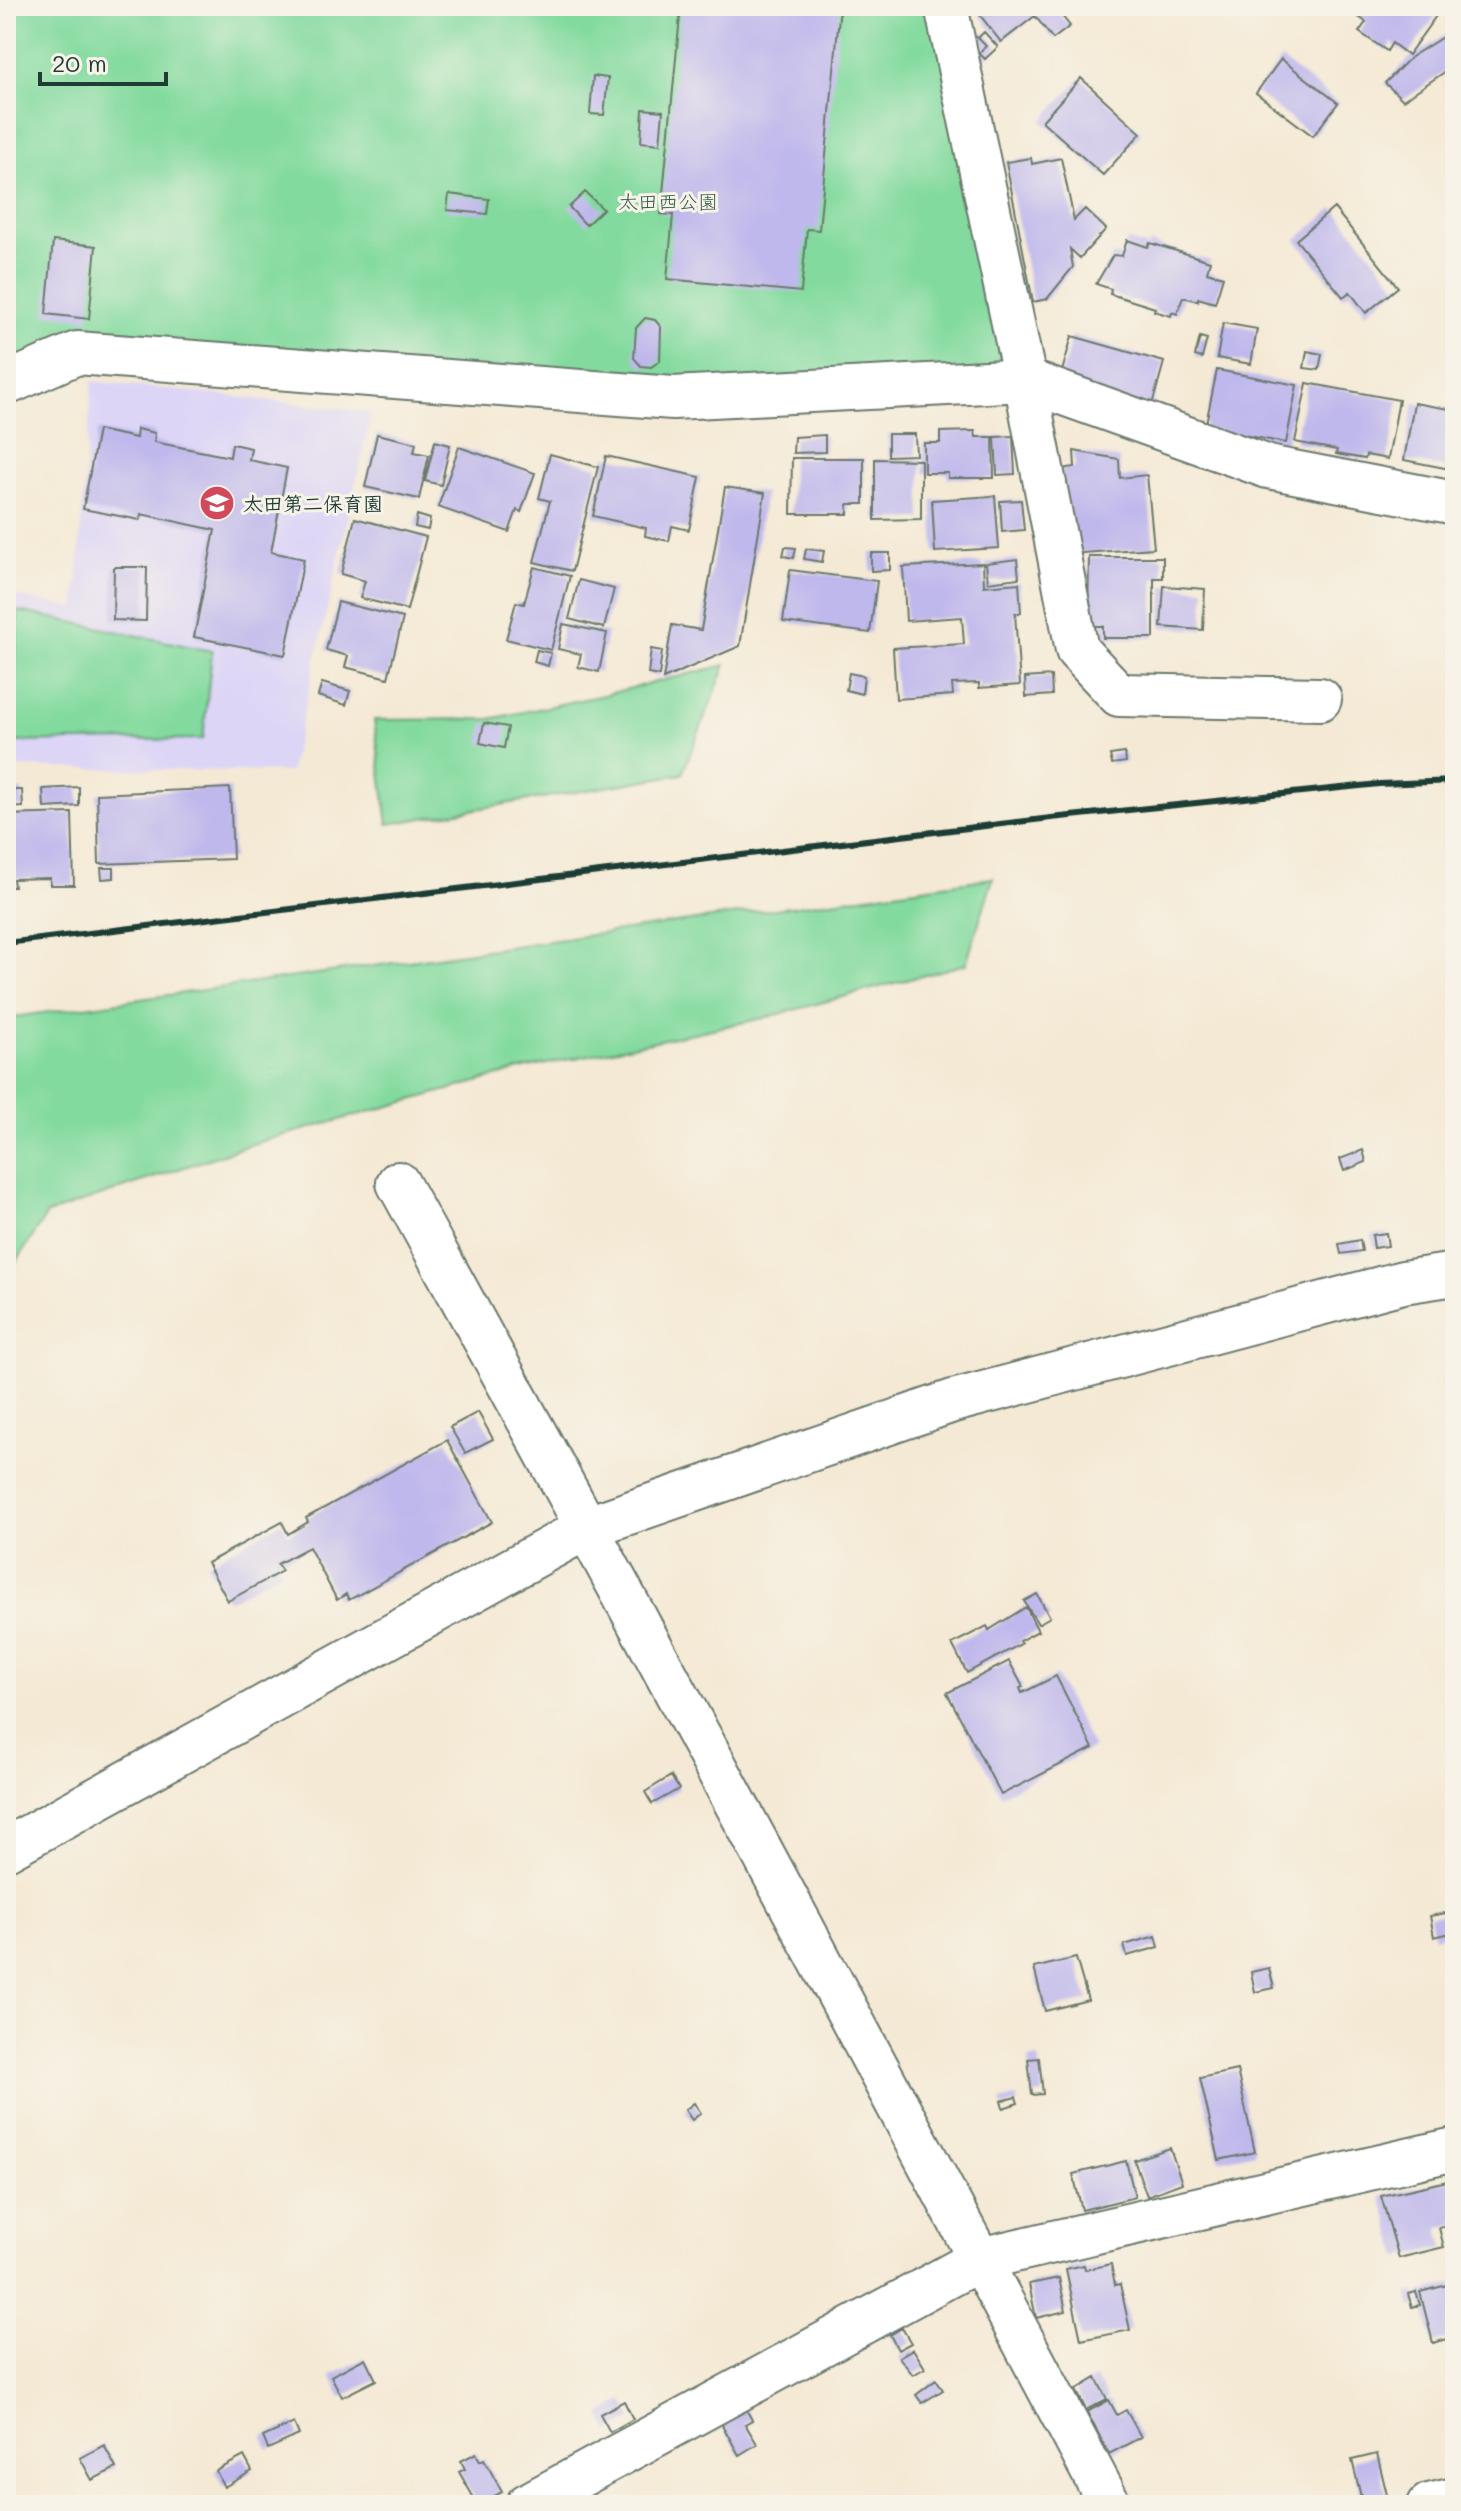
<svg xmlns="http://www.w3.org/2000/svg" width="1461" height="2511" viewBox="0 0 1461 2511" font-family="Mali,'Klee One',sans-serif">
<rect width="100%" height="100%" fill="#f7f3e8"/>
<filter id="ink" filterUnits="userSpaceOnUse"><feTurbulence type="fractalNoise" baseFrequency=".0125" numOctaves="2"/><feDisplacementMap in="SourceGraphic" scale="16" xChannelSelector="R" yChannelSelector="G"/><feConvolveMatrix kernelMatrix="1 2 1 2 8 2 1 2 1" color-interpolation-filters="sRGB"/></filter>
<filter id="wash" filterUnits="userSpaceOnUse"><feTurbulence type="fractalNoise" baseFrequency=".006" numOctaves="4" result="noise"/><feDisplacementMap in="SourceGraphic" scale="32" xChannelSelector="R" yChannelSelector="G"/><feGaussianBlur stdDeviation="1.8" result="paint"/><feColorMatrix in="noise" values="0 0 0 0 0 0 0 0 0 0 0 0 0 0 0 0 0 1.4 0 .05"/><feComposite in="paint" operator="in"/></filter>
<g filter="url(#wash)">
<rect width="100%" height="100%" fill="#f4e9d4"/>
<path fill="#ddd5f6" d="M 92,381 L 372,412 L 290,772 L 6,767 L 6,594 L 75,608 Z"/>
<path fill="#82da9e" stroke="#508c69" stroke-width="2" d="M 6,6 L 946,6 L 1025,380 L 673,398 L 77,353 L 6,384 Z
M 18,611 L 212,651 L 203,739 L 12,742 Z
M 726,665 L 682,774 L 388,824 L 374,720 L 490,719 L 599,696 Z
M 993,878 L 966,964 L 764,1018 L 528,1068 L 252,1144 L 47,1214 L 6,1278 L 6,1018 Z"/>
<g id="blocks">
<path fill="#bfb8ec" d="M 681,6 L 840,6 L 819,230 L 807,229 L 801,292 L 667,279 L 673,215 L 661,214 Z
M 973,6 L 1054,6 L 1070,26 L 1053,39 L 1035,16 L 1001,42 Z
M 1343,6 L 1443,6 L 1408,55 L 1392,43 L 1387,51 L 1359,32 L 1366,22 Z
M 1455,29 L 1455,65 L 1403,100 L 1385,83 L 1411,57 Z
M 984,32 L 998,47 L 985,59 L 979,53 L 986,46 L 978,38 Z
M 1281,59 L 1338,103 L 1313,136 L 1256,93 Z
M 593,76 L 608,78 L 604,115 L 590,114 Z
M 1081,78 L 1141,133 L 1103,175 L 1042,121 Z
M 643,109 L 663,111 L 660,144 L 641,142 Z
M 1031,158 L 1032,164 L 1061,158 L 1074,220 L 1085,209 L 1106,229 L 1080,258 L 1070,249 L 1073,267 L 1047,299 L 1033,302 L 1006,162 Z
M 585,192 L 603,209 L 586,225 L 569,207 Z
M 449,194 L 489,199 L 487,214 L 447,210 Z
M 1334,208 L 1398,287 L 1366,313 L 1350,292 L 1343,297 L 1296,240 Z
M 1127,240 L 1148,247 L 1150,243 L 1210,261 L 1207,272 L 1223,277 L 1215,303 L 1198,298 L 1198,301 L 1183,297 L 1177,314 L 1172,312 L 1171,316 L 1154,311 L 1155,308 L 1110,294 L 1111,289 L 1096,284 L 1113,255 L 1122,256 Z
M 53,241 L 96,246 L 89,319 L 46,314 Z
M 645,318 L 655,320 L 661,327 L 660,361 L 651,367 L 641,366 L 634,358 L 636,328 Z
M 1223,323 L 1257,329 L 1251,364 L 1217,358 Z
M 1072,336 L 1164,362 L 1149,416 L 1057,389 Z
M 1200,337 L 1207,339 L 1202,358 L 1195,356 Z
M 1307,351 L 1322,354 L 1319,370 L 1304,368 Z
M 1217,370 L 1297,385 L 1286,443 L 1205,428 Z
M 1307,383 L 1399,400 L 1388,459 L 1366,455 L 1365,459 L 1336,454 L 1337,450 L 1295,442 Z
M 1414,403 L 1455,410 L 1455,470 L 1404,460 Z
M 137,429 L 155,433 L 154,442 L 230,457 L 232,444 L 251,448 L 249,460 L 287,468 L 271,552 L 304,559 L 285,655 L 194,637 L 215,530 L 141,514 L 140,520 L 83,509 L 98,430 L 136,438 Z
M 975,431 L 976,437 L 993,437 L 994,478 L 948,478 L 948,473 L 924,473 L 924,443 L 940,443 L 940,432 Z
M 377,434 L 416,443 L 414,452 L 429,455 L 419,499 L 365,487 Z
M 888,434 L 915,434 L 916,455 L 888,456 Z
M 825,435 L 825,452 L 793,453 L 794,437 Z
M 1013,436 L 1015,474 L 997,475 L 995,437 Z
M 435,441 L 450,445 L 441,485 L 425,481 Z
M 459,447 L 535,473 L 521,512 L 517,510 L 509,532 L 438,507 Z
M 1074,451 L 1119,459 L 1120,478 L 1147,475 L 1154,548 L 1068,554 L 1061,469 L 1075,467 Z
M 550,454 L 598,467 L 572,571 L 534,562 L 550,501 L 539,498 Z
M 606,456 L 700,477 L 689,530 L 672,526 L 669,541 L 645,536 L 646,528 L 593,516 Z
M 792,458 L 864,458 L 864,504 L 848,504 L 848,514 L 791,514 Z
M 875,459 L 921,460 L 921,519 L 875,520 Z
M 725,487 L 765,493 L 740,646 L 663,679 L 672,625 L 701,630 Z
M 995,496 L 999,548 L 935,552 L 932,500 Z
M 1021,500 L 1024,530 L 1002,532 L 1000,501 Z
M 417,515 L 430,519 L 428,530 L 415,527 Z
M 355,518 L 426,537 L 407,610 L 360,598 L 365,581 L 341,574 Z
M 785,547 L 796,548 L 794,558 L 783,556 Z
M 806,549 L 824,551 L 822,562 L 804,559 Z
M 871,553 L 890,553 L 890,570 L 871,571 Z
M 1089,557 L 1163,557 L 1163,578 L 1154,578 L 1154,638 L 1103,638 L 1103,626 L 1088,626 Z
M 1017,559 L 1019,578 L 988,582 L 986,563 Z
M 983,563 L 984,586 L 1019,583 L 1021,613 L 1015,613 L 1020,685 L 979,688 L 979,683 L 952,684 L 953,695 L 896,699 L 893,648 L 964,644 L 962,617 L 906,621 L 903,567 Z
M 114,567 L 147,567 L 146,621 L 113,620 Z
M 534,567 L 570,576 L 551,650 L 506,639 L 516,602 L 524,604 Z
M 790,570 L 877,581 L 870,633 L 783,622 Z
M 579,580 L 614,589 L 604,628 L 569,619 Z
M 1164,586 L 1205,589 L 1203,630 L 1161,627 Z
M 338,602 L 403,618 L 388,678 L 345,667 L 348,656 L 326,650 Z
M 563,624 L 607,633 L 599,672 L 578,667 L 581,654 L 558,649 Z
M 6,636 L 14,636 L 14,650 L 6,650 Z
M 651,649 L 662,651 L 659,676 L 648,674 Z
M 537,650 L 551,653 L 548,666 L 534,662 Z
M 849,673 L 864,676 L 862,694 L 846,690 Z
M 1051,676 L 1052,695 L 1026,697 L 1025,678 Z
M 322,683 L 350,691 L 346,705 L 318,696 Z
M 484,723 L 508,727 L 504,748 L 480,743 Z
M 1125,753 L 1126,762 L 1112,764 L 1110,755 Z
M 79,787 L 79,806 L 44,808 L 43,789 Z
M 230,788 L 233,859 L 99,864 L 97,794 Z
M 6,790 L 22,790 L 23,807 L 6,808 Z
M 72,813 L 74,885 L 50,885 L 50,878 L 13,879 L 14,887 L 6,887 L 6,815 Z
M 101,868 L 114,868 L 114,878 L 102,879 Z
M 1363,1150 L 1366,1162 L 1344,1171 L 1340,1159 Z
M 1386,1233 L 1388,1246 L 1374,1248 L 1372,1235 Z
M 1360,1240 L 1362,1251 L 1341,1254 L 1339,1244 Z
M 478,1412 L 493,1439 L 465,1453 L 450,1427 Z
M 447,1440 L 492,1522 L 349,1600 L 346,1594 L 337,1600 L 309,1547 L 277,1564 L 282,1571 L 228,1601 L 207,1563 L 282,1522 L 288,1534 L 308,1522 L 306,1518 Z
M 1037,1594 L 1050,1617 L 1038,1624 L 1024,1601 Z
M 1026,1607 L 1038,1631 L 1019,1641 L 1021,1644 L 967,1673 L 952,1644 L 987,1626 L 989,1630 Z
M 1009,1661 L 1023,1687 L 1020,1688 L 1022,1693 L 1056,1676 L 1093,1748 L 1001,1795 L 947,1693 Z
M 671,1776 L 679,1789 L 652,1804 L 645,1792 Z
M 1446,1913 L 1451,1933 L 1434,1937 L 1430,1916 Z
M 1156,1936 L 1159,1947 L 1127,1956 L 1124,1945 Z
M 1076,1958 L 1088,2000 L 1045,2011 L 1034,1968 Z
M 1269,1968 L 1274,1988 L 1255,1992 L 1251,1972 Z
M 1039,2058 L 1043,2094 L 1032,2095 L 1028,2059 Z
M 1237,2070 L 1255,2152 L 1219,2160 L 1200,2078 Z
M 1016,2097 L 1018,2103 L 1003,2108 L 1001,2101 Z
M 694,2103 L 701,2113 L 692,2120 L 685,2110 Z
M 1170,2148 L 1182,2183 L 1147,2196 L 1134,2160 Z
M 1126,2161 L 1135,2197 L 1082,2210 L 1073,2174 Z
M 1452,2180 L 1455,2192 L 1455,2224 L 1439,2228 L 1444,2247 L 1399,2258 L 1381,2196 Z
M 1111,2264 L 1115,2285 L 1120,2284 L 1130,2330 L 1081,2340 L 1066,2269 L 1084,2265 L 1085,2270 Z
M 1059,2278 L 1066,2311 L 1036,2318 L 1029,2284 Z
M 1455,2283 L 1455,2337 L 1433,2343 L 1420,2292 Z
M 1416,2292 L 1420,2305 L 1412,2307 L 1408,2294 Z
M 902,2328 L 911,2343 L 898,2350 L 890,2335 Z
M 913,2349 L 925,2368 L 913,2375 L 899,2357 Z
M 365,2358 L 376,2380 L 342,2397 L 331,2376 Z
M 1096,2378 L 1107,2399 L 1086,2410 L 1076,2390 Z
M 936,2380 L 943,2390 L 922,2403 L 916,2395 Z
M 1455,2385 L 1455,2411 L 1454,2411 L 1448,2386 Z
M 1109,2400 L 1117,2415 L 1126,2410 L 1141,2437 L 1109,2454 L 1087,2412 Z
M 624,2401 L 633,2419 L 610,2432 L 600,2414 Z
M 746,2409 L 752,2420 L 745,2424 L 757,2444 L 739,2455 L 721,2423 Z
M 294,2423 L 299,2435 L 268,2449 L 263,2437 Z
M 104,2445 L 116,2468 L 92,2480 L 80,2458 Z
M 476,2453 L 480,2461 L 484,2459 L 502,2492 L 478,2505 L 459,2472 L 465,2469 L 461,2461 Z
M 1377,2454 L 1388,2499 L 1363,2505 L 1352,2460 Z
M 244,2456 L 252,2471 L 224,2487 L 216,2471 Z"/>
</g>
</g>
<g filter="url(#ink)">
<use href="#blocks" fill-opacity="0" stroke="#6a796c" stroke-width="2"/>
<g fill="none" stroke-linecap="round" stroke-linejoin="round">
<defs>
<path id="minor" d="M 946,6 L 1025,380 L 1077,650 L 1119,695 L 1320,699
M 6,384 L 77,353 L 673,398 L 1025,380 L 1268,467 L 1455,503
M 398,1183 C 640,1621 876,2063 1110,2505
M 6,1849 L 588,1527 L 953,1401 L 1403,1282 L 1455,1274
M 527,2505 L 980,2259 L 1455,2149
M 1429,2505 L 1455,2499"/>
</defs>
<use href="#minor" stroke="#6a796c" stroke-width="46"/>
<use href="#minor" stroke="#fff" stroke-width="42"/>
<path stroke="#1f3d34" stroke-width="6" d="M 6,943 L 1051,818 L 1379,784 L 1455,781"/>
</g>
</g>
<defs>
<symbol id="school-disc" viewBox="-11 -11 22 22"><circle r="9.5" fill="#d1495b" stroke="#f7f3e8"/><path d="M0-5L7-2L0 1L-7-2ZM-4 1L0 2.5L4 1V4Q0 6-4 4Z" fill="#fff"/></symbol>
</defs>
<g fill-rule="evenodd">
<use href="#school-disc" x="197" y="483" width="40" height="40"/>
</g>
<g text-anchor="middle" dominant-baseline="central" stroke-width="6" stroke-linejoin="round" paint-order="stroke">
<g font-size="20" fill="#335c49" stroke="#f7f3e8">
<text x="668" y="201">太田西公園</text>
</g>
<g font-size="20" font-weight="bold" fill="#1f3d34" stroke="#f7f3e8" text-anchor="start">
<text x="243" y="503">太田第二保育園</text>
</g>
</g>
<rect width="1461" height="2511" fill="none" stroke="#f7f3e8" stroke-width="32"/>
<path d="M40 72v12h126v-12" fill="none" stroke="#1f3d34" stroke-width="4"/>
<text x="52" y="72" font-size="24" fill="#1f3d34" stroke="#f7f3e8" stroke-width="6" paint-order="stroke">20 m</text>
</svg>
